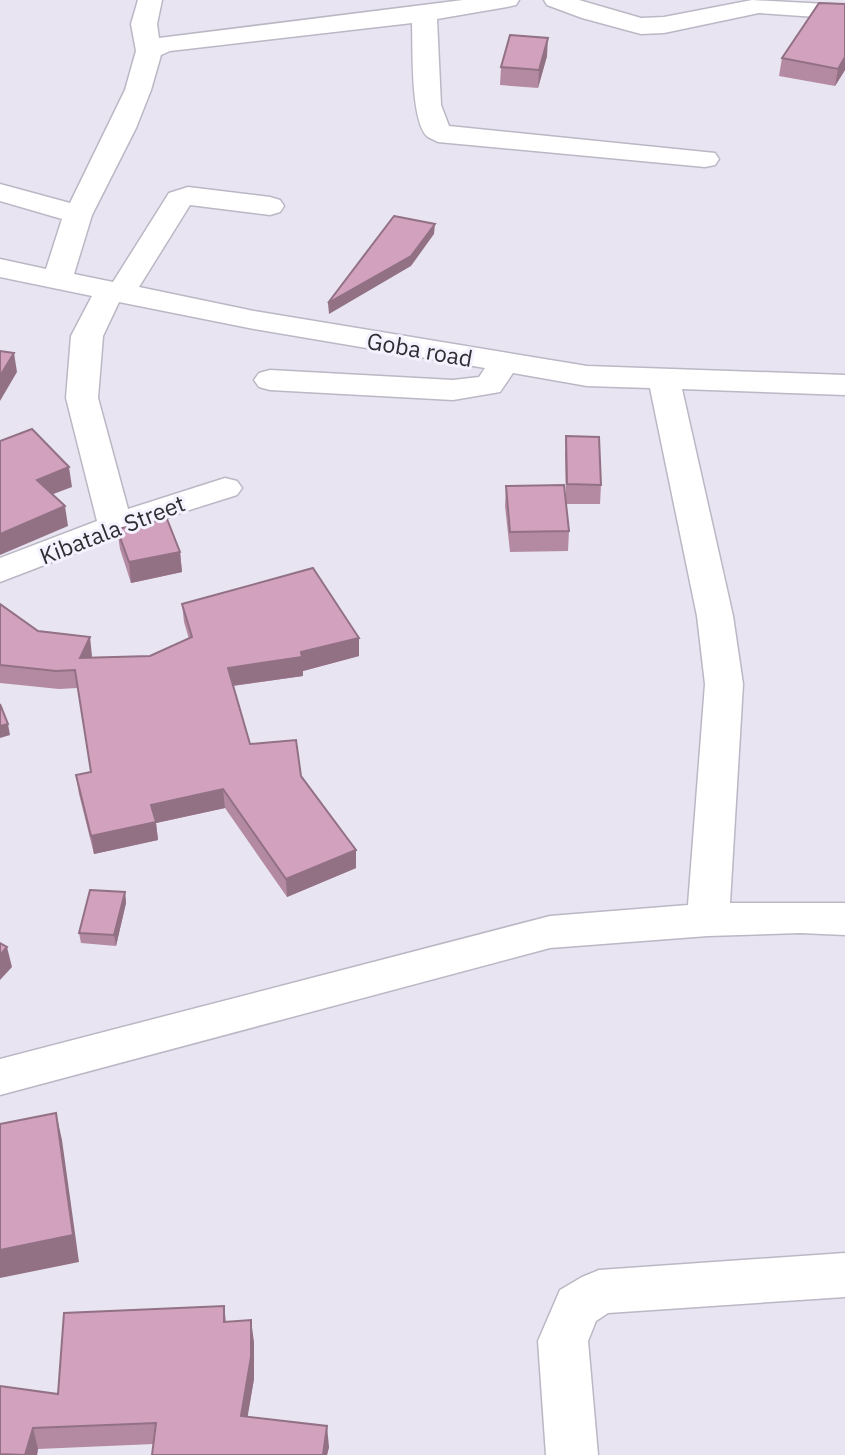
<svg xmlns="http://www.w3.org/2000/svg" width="845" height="1455" viewBox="0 0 845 1455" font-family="'IBM Plex Sans',sans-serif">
<rect width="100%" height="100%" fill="#e8e4f1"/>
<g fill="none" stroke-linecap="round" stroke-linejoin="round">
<defs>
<path id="minor" d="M 138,0 L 162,0 L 157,24 L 159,38 L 463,0 L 519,0 L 516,5 L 507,7 L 437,19 L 441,105 L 449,126 L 715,153 L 719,159 L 715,165 L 705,167 L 438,142 C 435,140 431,139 428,137 C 410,123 413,46 412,23 L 170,51 L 161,55 L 151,90 L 136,128 L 92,215 L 74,274 L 113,282 L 169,193 L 188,187 L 270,197 L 280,200 L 284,206 L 280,212 L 270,215 L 190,205 L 139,287 L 254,311 L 587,366 L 845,375 L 845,395 L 682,389 L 733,616 L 743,684 L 730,903 L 845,903 L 845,935 L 800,933 L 708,936 L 550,948 L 0,1095 L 0,1059 L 550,916 L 688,905 L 705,684 L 697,616 L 650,388 L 587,386 L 513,373 L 500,392 L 453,400 L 270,390 L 259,387 L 254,380 L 259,373 L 270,370 L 453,380 L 479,377 L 485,368 L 254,329 L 119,302 L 103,336 L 98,398 L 128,509 L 225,478 L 237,481 L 242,488 L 237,495 L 180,513 L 0,582 L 0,558 L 97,521 L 66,398 L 71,336 L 92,296 L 0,277 L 0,259 L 46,269 L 62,219 L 0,201 L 0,184 L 70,203 L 125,90 L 136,51 L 131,24 Z
M 544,0 L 579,0 L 641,18 L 664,17 L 752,0 L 845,5 L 845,19 L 759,13 L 664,33 L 641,34 L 582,18 L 547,5 Z
M 845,1253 L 845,1297 L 608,1313 L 596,1321 L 588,1341 L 598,1455 L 546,1455 L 538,1341 L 560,1290 L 582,1277 L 599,1270 Z"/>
</defs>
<use href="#minor" stroke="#bbb7c4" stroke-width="3"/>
<use href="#minor" fill="#fff" fill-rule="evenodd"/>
</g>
<path fill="#b48aa3" d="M 845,4 L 845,70 L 835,86 L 779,76 L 782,58 Z
M 547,56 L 538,88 L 500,85 L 501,67 Z
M 566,436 L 601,485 L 600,504 L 566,504 L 569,531 L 568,551 L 510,552 L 505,506 L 506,486 L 566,503 L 565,455 Z
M 117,529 L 180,552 L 182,572 L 131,583 L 120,549 Z
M 0,604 L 38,631 L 92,656 L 92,657 L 150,656 L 189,639 L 184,622 L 182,604 L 359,638 L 359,656 L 303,671 L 303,676 L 233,686 L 250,744 L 301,776 L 356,850 L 356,868 L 287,897 L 225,808 L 156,823 L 158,840 L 94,854 L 79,794 L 76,775 L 91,772 L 78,688 L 59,689 L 0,683 Z
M 125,892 L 126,903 L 116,946 L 81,943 L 79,933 Z
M 224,1306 L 226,1321 L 254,1342 L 254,1379 L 247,1417 L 329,1447 L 327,1455 L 152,1455 L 154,1444 L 38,1449 L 37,1455 L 0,1455 L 0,1386 L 58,1394 Z"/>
<path fill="#927185" d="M 548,38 L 547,56 L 538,88 L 539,70 Z
M 845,57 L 845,70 L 835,86 L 838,69 Z
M 435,224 L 434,234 L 411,266 L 329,314 L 328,303 Z
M 14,353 L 17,372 L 0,401 L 0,376 Z
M 69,467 L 72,487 L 40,499 L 37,480 Z
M 65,506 L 68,526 L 0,555 L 0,534 Z
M 180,552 L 182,572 L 131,583 L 129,562 Z
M 90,637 L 92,656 L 83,676 L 80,658 Z
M 359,638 L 359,656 L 303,671 L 303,676 L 230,686 L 228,668 L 301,652 Z
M 8,724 L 10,735 L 0,738 L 0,726 Z
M 223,789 L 225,808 L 156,823 L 158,840 L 94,854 L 91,836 L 151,805 Z
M 356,850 L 356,868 L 287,897 L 286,879 Z
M 125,892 L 126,903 L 116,946 L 114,935 Z
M 7,947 L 12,967 L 0,980 L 0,955 Z
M 56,1113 L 62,1140 L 79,1262 L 0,1278 L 0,1250 Z
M 251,1320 L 254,1342 L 254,1379 L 244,1438 L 241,1416 Z
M 327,1426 L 329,1447 L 327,1455 L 323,1455 Z
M 33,1428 L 38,1449 L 37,1455 L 25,1455 Z"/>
<path fill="#d1a1be" stroke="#927185" stroke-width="2" d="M 819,3 L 845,4 L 845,57 L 838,69 L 782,58 Z
M 510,35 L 548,38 L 539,70 L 501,67 Z
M 394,216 L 435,224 L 411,256 L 328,303 Z
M 0,351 L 14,353 L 0,376 Z
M 32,429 L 69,467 L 37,480 L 65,506 L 0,534 L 0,441 Z
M 566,436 L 599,437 L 601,485 L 567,484 Z
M 564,485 L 569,531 L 510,532 L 506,486 Z
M 167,519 L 180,552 L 129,562 L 117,529 Z
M 313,568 L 359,638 L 301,652 L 302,657 L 228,668 L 250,744 L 296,740 L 301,776 L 356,850 L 286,879 L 223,789 L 151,805 L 156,822 L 91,836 L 76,775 L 91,772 L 75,670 L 56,671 L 0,665 L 0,604 L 38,631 L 90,637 L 80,658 L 150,656 L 192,637 L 182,604 Z
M 0,704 L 8,724 L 0,726 Z
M 90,890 L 125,892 L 114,935 L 79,933 Z
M 0,943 L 7,947 L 0,955 Z
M 56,1113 L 73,1235 L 0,1250 L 0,1124 Z
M 224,1306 L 224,1322 L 251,1320 L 251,1357 L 241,1416 L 327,1426 L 323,1455 L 152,1455 L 156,1423 L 33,1428 L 25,1455 L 0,1454 L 0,1386 L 58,1394 L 64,1313 Z"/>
<g text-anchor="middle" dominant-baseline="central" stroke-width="6" stroke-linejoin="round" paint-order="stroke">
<g font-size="23" fill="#2f2d32" stroke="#f5f2ff">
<text transform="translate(420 349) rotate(10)">Goba road</text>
<text transform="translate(112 529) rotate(-21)">Kibatala Street</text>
</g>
</g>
</svg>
